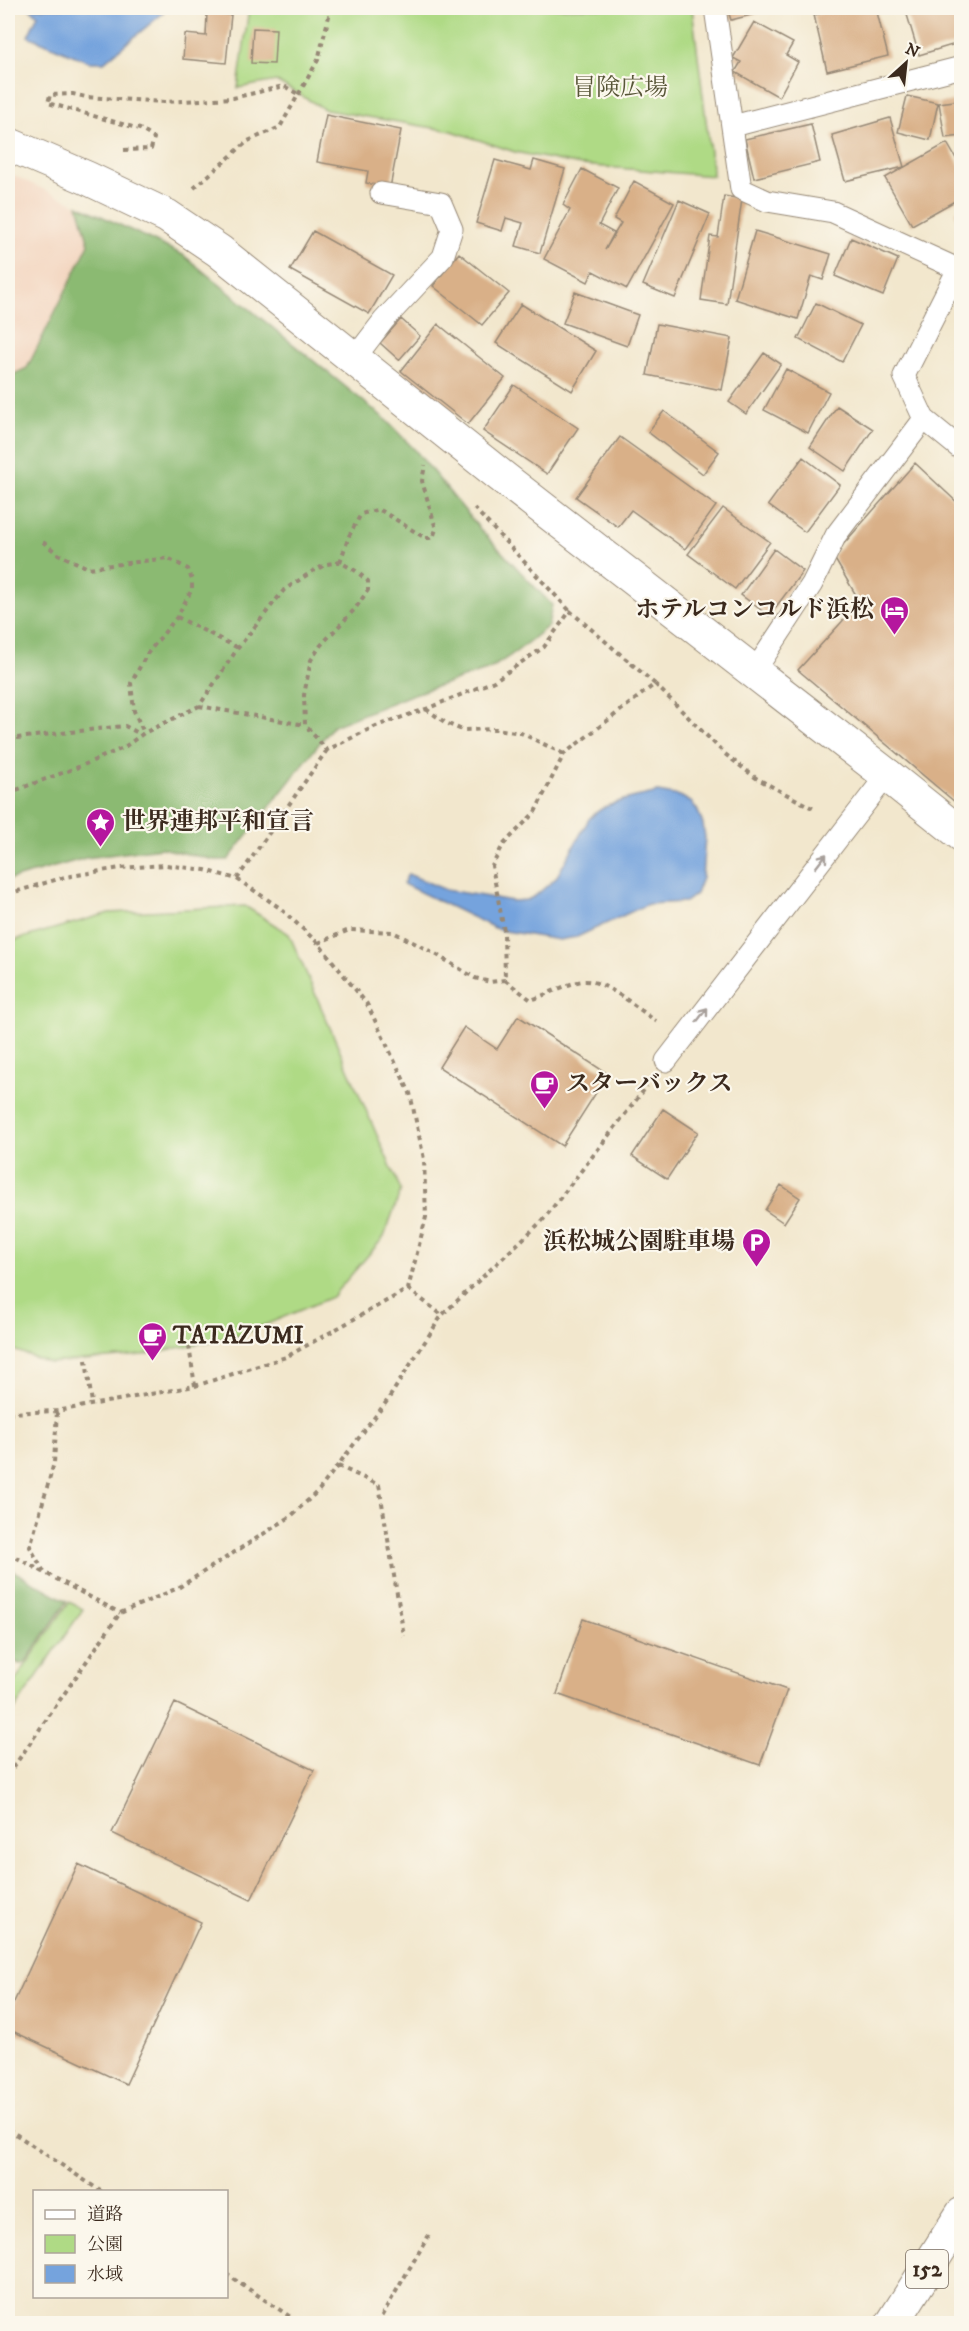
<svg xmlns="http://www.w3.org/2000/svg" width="969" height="2331" viewBox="0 0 969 2331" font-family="'IM FELL DW Pica','Noto Serif JP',serif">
<rect width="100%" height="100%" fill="#fbf7ec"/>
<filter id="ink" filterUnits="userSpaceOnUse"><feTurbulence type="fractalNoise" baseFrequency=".0167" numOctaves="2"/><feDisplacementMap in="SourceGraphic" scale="12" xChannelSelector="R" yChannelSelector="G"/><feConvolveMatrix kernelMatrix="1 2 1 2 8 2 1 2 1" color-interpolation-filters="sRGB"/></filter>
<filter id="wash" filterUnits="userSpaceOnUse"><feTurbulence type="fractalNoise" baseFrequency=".008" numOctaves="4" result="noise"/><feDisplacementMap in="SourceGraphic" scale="24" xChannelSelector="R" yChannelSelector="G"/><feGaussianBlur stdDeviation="1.35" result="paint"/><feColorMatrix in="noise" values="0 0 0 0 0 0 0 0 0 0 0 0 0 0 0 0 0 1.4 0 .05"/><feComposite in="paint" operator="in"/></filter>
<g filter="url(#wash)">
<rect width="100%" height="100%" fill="#f2e7cd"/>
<path fill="#f3d4be" d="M 8,173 L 78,205 L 89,244 L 27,368 L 8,377 Z"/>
<path fill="#afda85" stroke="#758252" stroke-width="1.5" d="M 249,8 L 692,8 L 713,176 L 581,165 L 515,152 L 452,131 L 326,110 L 276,81 L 238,88 Z
M 245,906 L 289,934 L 401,1190 L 384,1237 L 332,1297 L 241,1335 L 142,1355 L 50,1363 L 8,1348 L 8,942 L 109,913 Z
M 69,1602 L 83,1609 L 8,1719 L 8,1691 Z"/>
<path fill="#8bba72" stroke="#637248" stroke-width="1.5" d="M 78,205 L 183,255 L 384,418 L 415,450 L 480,529 L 552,605 L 548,626 L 516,652 L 490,669 L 411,695 L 333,726 L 228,860 L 215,860 L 161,848 L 86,858 L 8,880 L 8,377 L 27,368 L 89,244 Z
M 8,1568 L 67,1601 L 25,1663 L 19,1664 L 8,1657 Z"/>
<path fill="#75a3dd" stroke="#58667e" stroke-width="1.5" d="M 29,8 L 164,8 L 163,13 L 104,62 L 89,62 L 28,36 L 38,15 Z
M 658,792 L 680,796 L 691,802 L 697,809 L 703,824 L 705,837 L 702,878 L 696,894 L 685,902 L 648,904 L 577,937 L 559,940 L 499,930 L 403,884 L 408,874 L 446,890 L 513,901 L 527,900 L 535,896 L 556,878 L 589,819 C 606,800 635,798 658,792 Z"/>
<g id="blocks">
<path fill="#d9b088" d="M 727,8 L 762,8 L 763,12 L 731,20 Z
M 844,8 L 876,8 L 888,56 L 827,71 L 814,15 Z
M 905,8 L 962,8 L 962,42 L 919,55 Z
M 207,13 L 231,15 L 226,63 L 183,59 L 185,34 L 206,36 Z
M 754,22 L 793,43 L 786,55 L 798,62 L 779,97 L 735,72 L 741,62 L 733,58 Z
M 253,28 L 276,29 L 274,64 L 251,63 Z
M 907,96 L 938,103 L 930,140 L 898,132 Z
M 962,100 L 962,136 L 945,138 L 939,103 Z
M 326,115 L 401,130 L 390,188 L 366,183 L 368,171 L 317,162 Z
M 890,118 L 904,167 L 845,181 L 832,135 Z
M 811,124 L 820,162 L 754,178 L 745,139 Z
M 947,143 L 962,169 L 962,197 L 912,225 L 885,178 Z
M 495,160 L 531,170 L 534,160 L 565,169 L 540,253 L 516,246 L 523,223 L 506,218 L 502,231 L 476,223 Z
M 582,169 L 618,188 L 599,225 L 614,233 L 605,250 L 621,223 L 614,219 L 634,181 L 674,203 L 627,289 L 593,271 L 588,282 L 544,259 L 570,210 L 563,205 Z
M 724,196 L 742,199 L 727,304 L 701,300 L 710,236 L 718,237 Z
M 679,200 L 710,214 L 675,298 L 643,285 Z
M 962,209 L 962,237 L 961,237 L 955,211 Z
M 313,231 L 392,275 L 369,314 L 290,270 Z
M 755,231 L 831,254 L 823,280 L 811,276 L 798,319 L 735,299 Z
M 851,238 L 898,259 L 883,296 L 835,276 Z
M 459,253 L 509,293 L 482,325 L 433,286 Z
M 575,292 L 638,315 L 627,346 L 563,323 Z
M 816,303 L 861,325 L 842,362 L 798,339 Z
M 521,304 L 596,351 L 572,391 L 496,343 Z
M 401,319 L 420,336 L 399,360 L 380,343 Z
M 438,324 L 505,378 L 468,424 L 401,371 Z
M 657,324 L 732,338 L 722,390 L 647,375 Z
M 764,353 L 781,364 L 746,414 L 729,402 Z
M 786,369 L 829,392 L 808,433 L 764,410 Z
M 514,385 L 578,428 L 547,474 L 483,431 Z
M 837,406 L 873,429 L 845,471 L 810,447 Z
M 664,411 L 719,452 L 703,474 L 648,432 Z
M 620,437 L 716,506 L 685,549 L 631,510 L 618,527 L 576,497 Z
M 803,457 L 840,485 L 805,532 L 768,505 Z
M 915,463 L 962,507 L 962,808 L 798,670 L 860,602 L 833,556 Z
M 723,508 L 770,542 L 735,589 L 688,554 Z
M 774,549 L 803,571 L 769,616 L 741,595 Z
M 518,1016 L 608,1074 L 562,1146 L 439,1067 L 464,1027 L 497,1049 Z
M 663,1109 L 698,1132 L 667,1179 L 632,1156 Z
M 781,1185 L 800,1198 L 784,1223 L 765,1210 Z
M 583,1619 L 787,1690 L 760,1765 L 557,1694 Z
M 175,1703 L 314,1770 L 251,1900 L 112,1833 Z
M 78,1864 L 201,1922 L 126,2084 L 8,2029 L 8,2015 Z"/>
</g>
</g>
<g filter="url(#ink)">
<use href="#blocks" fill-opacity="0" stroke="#968876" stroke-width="1.5"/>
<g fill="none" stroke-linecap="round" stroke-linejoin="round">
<defs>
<path id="service" d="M 715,8 L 741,189 L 767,201 L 833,212 L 962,271
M 733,126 L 962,67
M 354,359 L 384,320 L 443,257 L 452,229 L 441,203 L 381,193
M 924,419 L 962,450
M 754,672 L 812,584 L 836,535 L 924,419 L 904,376 L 958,269
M 666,1061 L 887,775"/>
<path id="minor" d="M 8,144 L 87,178 L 167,216 L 219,251 L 501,476 L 887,775"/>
<path id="tertiary" d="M 887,775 L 962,835"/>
<path id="trunk" d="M 892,2324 L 962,2214"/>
</defs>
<use href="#service" stroke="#968876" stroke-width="23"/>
<use href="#minor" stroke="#968876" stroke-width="35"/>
<use href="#tertiary" stroke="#968876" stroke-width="35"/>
<use href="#trunk" stroke="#968876" stroke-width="35"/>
<path stroke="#968876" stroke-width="4" stroke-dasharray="4.5 4.5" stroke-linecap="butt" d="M 124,150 L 151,149 L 154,138 L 140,129 L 48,103 L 50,95 L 73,94 L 86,97 L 165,102 L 233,98 L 284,86 L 298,94
M 194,188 L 248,141 L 280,127 L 318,60 L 331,8
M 474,508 L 570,611
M 43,542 L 58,554 L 88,568 L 168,558 L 188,569 L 192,580 L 192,589 L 177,617 L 147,654 L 131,683 L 134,711 L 144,733
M 340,562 L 349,536 L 361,514 L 376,510 L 382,511 L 425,538 L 430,538 L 434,535 L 436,529 L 422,481 L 425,465
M 177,617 L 238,648
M 199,706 L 305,725
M 426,709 L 446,723 L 462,730 L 496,729 L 521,733 L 564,754
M 8,739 L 125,726 L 142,735
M 8,793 L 81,766 L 123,748 L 144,733 L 199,706 L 238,648 L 284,590 L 313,571 L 327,564 L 340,562 L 356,571 L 368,581 L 368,590 L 355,609 L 321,645 L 311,660 L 304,695 L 305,725 L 327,750 L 376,726 L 426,709 L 494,681 L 544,647 L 570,611 L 655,684
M 237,879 L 327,750
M 8,894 L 65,877 L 120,868 L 166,865 L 205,870 L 237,879 L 280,908 L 318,943 L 367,1004 L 410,1093 L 424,1159 L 426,1217 L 408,1289 L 286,1357 L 195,1386 L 57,1411 L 8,1413
M 318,943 L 349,930 L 393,932 L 432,952 L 475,978 L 490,982 L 505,980 L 504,931 L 492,866 L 503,845 L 535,812 L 564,754 L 655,684 L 725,754 L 756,778 L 816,810
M 505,980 L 531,1000 C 543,996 573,981 584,981 C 606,980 638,1009 656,1021
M 408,1289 L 442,1315
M 189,1346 L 195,1386
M 86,1360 L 92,1403
M 338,1466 L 379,1485 L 404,1636
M 8,1553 L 120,1613
M 44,1572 L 30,1547 L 54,1463 L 57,1411
M 8,1775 L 120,1613 L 178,1588 L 290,1517 L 319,1490 L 387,1401 L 442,1315 L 543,1220 L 647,1086
M 8,2129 L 102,2192
M 226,2274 L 301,2324
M 377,2324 L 429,2235"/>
<use href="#service" stroke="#fff" stroke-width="21"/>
<use href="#minor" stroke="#fff" stroke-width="33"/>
<use href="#tertiary" stroke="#fff" stroke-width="33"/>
<use href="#trunk" stroke="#fff" stroke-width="33"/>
</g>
<defs><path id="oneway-shaft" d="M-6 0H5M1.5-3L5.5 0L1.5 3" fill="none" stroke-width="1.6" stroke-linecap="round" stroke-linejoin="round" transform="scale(1.5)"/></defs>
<g stroke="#a79f9a">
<use href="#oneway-shaft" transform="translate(821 861) rotate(-52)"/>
<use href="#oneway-shaft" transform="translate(702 1015) rotate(-52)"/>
</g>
</g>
<defs>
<symbol id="hotel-pin" viewBox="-11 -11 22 30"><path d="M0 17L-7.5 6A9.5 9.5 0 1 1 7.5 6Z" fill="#b5179e" stroke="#fbf7ec"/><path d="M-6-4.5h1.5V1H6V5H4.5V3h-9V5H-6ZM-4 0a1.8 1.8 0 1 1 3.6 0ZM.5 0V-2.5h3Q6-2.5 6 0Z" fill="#fff"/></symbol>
<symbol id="sight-pin" viewBox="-11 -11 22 30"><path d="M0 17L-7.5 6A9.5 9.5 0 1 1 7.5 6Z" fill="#b5179e" stroke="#fbf7ec"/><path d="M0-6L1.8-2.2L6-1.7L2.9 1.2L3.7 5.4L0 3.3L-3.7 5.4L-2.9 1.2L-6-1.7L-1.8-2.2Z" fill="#fff"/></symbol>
<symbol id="cafe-pin" viewBox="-11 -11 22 30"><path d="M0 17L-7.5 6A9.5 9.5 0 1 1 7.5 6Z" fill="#b5179e" stroke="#fbf7ec"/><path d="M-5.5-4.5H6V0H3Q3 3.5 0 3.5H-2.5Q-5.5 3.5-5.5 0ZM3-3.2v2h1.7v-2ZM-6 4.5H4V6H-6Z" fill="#fff"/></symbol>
<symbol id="parking-pin" viewBox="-11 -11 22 30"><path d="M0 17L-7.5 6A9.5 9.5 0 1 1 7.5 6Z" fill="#b5179e" stroke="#fbf7ec"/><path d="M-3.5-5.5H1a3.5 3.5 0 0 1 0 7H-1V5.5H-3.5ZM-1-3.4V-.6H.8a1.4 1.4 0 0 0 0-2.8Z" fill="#fff"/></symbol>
</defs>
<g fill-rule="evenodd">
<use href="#hotel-pin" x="878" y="594" width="33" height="45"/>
<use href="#sight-pin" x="84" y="806" width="33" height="45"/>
<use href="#cafe-pin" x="528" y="1068" width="33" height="45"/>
<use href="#parking-pin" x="740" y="1226" width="33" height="45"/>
<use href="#cafe-pin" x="136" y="1320" width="33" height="45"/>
</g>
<g text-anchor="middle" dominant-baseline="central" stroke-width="4.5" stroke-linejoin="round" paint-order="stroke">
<rect fill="#fbf7ec" stroke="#75685c" stroke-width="1.5" x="906" y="2250" width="42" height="38" rx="4.5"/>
<g font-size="22" font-weight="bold" fill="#3b2a1e">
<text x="927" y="2269">152</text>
</g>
<g font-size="24" fill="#585638" stroke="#fbf7ec">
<text x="620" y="88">冒険広場</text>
</g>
<g font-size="24" font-weight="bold" fill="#3b2a1e" stroke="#fbf7ec" text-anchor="start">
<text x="874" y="610" text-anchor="end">ホテルコンコルド浜松</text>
<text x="122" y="822">世界連邦平和宣言</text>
<text x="566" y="1084">スターバックス</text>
<text x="735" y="1242" text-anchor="end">浜松城公園駐車場</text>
<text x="173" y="1336">TATAZUMI</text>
</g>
</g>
<rect width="969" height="2331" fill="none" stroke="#fbf7ec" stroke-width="30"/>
<rect x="33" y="2190" width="195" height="108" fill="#fbf7ec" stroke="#aea59a" stroke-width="1.5"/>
<rect x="45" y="2210" width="30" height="9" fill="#ffffff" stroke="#aea59a" stroke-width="1.5"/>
<text x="87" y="2220" font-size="18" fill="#3b2a1e">道路</text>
<rect x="45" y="2235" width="30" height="18" fill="#afda85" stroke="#aea59a" stroke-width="1.5"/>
<text x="87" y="2250" font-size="18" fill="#3b2a1e">公園</text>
<rect x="45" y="2265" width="30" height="18" fill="#75a3dd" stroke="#aea59a" stroke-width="1.5"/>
<text x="87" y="2280" font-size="18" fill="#3b2a1e">水域</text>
<g transform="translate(906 63) rotate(27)" stroke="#fbf7ec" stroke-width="4.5" paint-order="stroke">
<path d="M0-4.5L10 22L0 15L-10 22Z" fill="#3b2a1e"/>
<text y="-9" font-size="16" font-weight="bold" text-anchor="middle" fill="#3b2a1e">N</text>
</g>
</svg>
